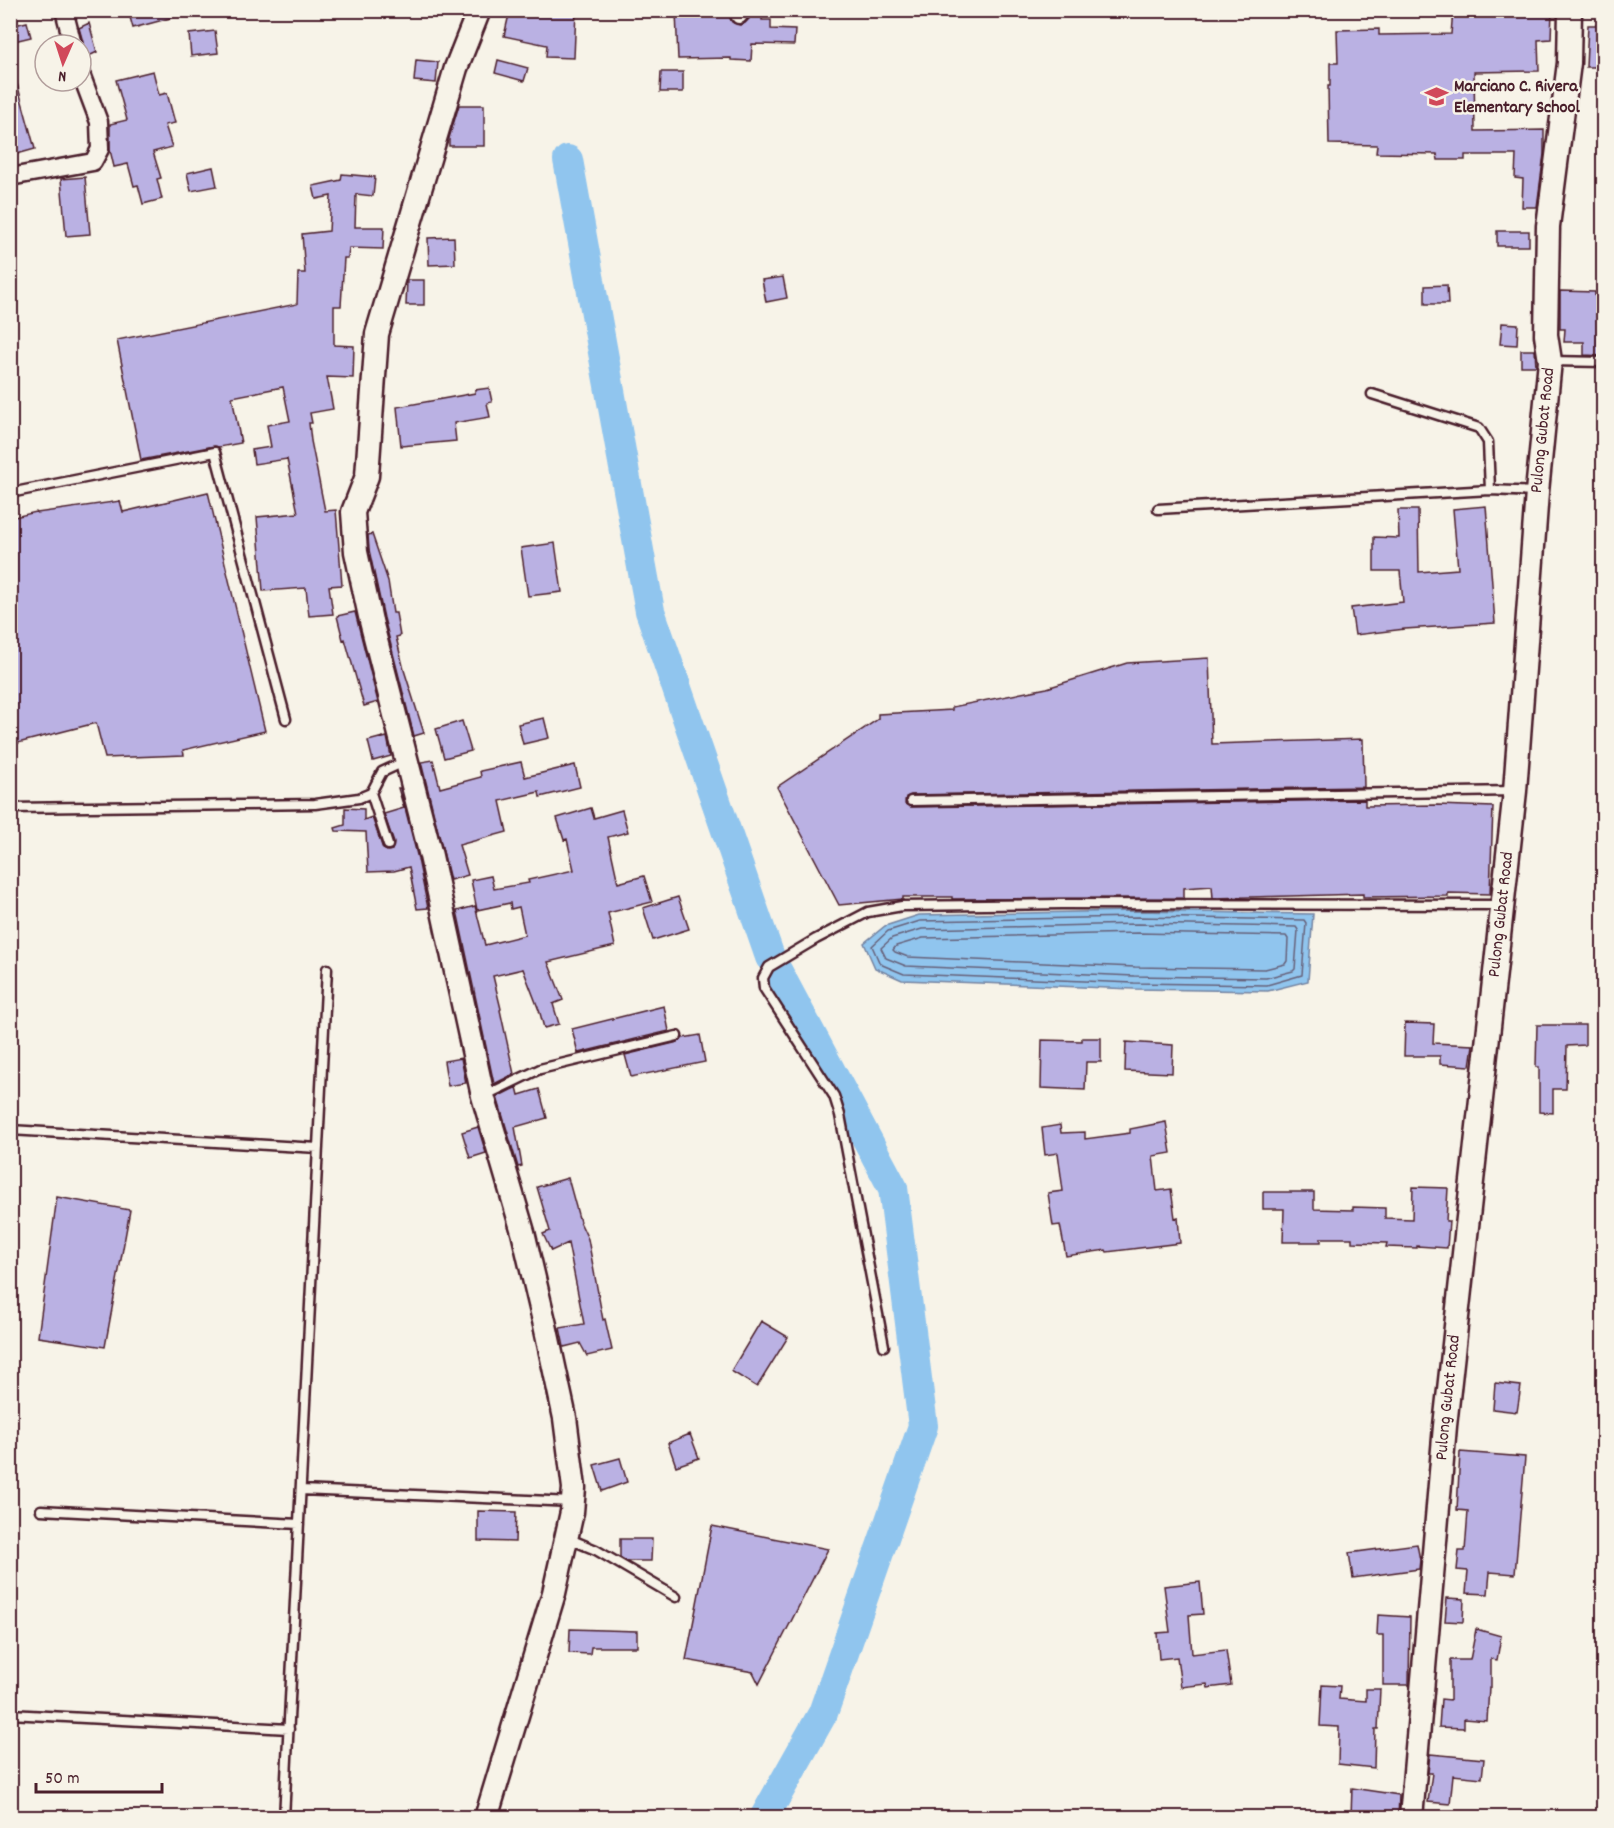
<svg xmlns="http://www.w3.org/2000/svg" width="1614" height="1828" viewBox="0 0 1614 1828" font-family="Dekko,sans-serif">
<rect width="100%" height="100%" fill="#f7f3e8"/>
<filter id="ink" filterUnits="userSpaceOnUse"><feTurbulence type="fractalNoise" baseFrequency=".0167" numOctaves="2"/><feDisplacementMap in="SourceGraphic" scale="12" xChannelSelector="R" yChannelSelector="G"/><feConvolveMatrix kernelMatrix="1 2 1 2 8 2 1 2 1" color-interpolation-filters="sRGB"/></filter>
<g filter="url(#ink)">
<path fill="#90c5ee" stroke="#7483a0" stroke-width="1.5" d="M 1137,911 L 1313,914 L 1308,981 L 1268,991 L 1134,989 L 902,980 L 875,968 L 864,943 L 885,926 L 919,915 Z"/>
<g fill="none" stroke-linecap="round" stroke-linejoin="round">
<path stroke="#666179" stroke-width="1.5" d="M 1138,917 L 1304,920 L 1306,923 L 1302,975 L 1267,985 L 1134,983 L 904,974 L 880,964 L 872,946 L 888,931 L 920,921 Z
M 1138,924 L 1296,927 L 1298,930 L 1295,969 L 1293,971 L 1266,978 L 1134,976 L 906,966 L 886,958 L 881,948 L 892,938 L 922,929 Z
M 1138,933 L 1286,936 L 1288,939 L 1287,961 L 1285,964 L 1265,969 L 1135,967 L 908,957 L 895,952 L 893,950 L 896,946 L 923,938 Z"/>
<path stroke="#90c5ee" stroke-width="30" d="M 568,160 L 650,611 L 770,957
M 764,1818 L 823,1713 L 923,1426 L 893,1188 L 778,972"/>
</g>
<path fill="#bab1e3" stroke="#4a1f2b" stroke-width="1.5" d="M 128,10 L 181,10 L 182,15 L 133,28 Z
M 510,10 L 576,10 L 574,58 L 546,57 L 547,45 L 504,36 Z
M 749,10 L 762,10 L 762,20 L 771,20 L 771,29 L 795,30 L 794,45 L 752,44 L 751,61 L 731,60 L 731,58 L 678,59 L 676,12 L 728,11 L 732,22 L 740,25 L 745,23 L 749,19 Z
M 1453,10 L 1552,10 L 1551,39 L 1538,40 L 1539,71 L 1474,72 L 1475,131 L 1544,130 L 1544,154 L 1537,207 L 1522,207 L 1523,179 L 1515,178 L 1516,155 L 1465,155 L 1465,160 L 1438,160 L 1437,154 L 1376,153 L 1377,145 L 1329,144 L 1328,86 L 1330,86 L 1330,63 L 1338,63 L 1337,30 L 1379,29 L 1379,35 L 1451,34 Z
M 27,22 L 31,37 L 10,42 L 10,26 Z
M 89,23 L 97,52 L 83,59 L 81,52 L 83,42 L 79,28 Z
M 1588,25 L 1604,25 L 1604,67 L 1586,67 Z
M 215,31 L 218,53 L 191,56 L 189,34 Z
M 416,60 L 438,62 L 436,83 L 414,81 Z
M 498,60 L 528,68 L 524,81 L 495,73 Z
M 153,71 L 159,95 L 167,93 L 175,123 L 165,125 L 172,147 L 153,152 L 161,178 L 157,179 L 162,199 L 143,204 L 138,185 L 134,186 L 128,164 L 114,167 L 110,150 L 110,124 L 127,120 L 116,80 Z
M 661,72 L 683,72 L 683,92 L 660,92 Z
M 10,76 L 15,76 L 35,149 L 10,156 Z
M 459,105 L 484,105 L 484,146 L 449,146 L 449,138 Z
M 213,167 L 217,186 L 191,191 L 187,173 Z
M 342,174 L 375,177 L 373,196 L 356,194 L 355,227 L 384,227 L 383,249 L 349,248 L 348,258 L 344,258 L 341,306 L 334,306 L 334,345 L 354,346 L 353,378 L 327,377 L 333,409 L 310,413 L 312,423 L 309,423 L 311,441 L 325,511 L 336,510 L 342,585 L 329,586 L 333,614 L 309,616 L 306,588 L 263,591 L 257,517 L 298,513 L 287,459 L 254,464 L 252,450 L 271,447 L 267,425 L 290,421 L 283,387 L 232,397 L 241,443 L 219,447 L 214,446 L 141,460 L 117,340 L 297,304 L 298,273 L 305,273 L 302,234 L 329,231 L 331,196 L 316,199 L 313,186 L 341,180 Z
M 85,177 L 90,234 L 66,236 L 61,179 Z
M 1497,231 L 1529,231 L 1529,246 L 1497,246 Z
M 454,237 L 455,264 L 429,265 L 428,238 Z
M 783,277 L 787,298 L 766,302 L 762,280 Z
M 407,280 L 424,280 L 424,305 L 406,305 Z
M 1447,285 L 1448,304 L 1425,304 L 1425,286 Z
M 1560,291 L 1595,292 L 1595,296 L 1604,296 L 1604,356 L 1584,355 L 1584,342 L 1564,342 L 1565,329 L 1560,329 Z
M 1502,323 L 1518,324 L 1517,345 L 1500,344 Z
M 1521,350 L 1535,350 L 1536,366 L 1521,366 Z
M 489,388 L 492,402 L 487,403 L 490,417 L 454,423 L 456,441 L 401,446 L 397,407 L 475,393 L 475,390 Z
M 208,492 L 265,731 L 183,750 L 184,755 L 105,758 L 96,723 L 10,745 L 10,518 L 36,512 L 37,513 L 120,501 L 123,512 Z
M 1486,506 L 1495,623 L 1405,629 L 1355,635 L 1351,608 L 1403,602 L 1400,571 L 1374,571 L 1374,537 L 1399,538 L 1398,510 L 1418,510 L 1419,572 L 1458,569 L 1453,509 Z
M 372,534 L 388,581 L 393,613 L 396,613 L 400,636 L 396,637 L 404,670 L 424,733 L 414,736 L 384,618 L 369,550 L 368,535 Z
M 555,543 L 562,592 L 528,596 L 521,548 Z
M 355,612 L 378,702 L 364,706 L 345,639 L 343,640 L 337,616 Z
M 1209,658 L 1212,744 L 1363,739 L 1364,787 L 911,795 L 906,797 L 905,804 L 911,807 L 1365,800 L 1365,806 L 1437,805 L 1493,807 L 1490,894 L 1448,893 L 1448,896 L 1363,897 L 1363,894 L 1213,898 L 1212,886 L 1184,888 L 1184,898 L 952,899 L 952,897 L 903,897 L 903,899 L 839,905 L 777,787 L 878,719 L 878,714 L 952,710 L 952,707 L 1047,688 L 1127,663 Z
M 544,718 L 549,738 L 523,744 L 518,724 Z
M 462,721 L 471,751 L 444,758 L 436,729 Z
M 383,737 L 383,738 L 387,737 L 391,756 L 373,761 L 368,741 Z
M 433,760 L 440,788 L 481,777 L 480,771 L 521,762 L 525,777 L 575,765 L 580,787 L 540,797 L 539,792 L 500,801 L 507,832 L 459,845 L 468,875 L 450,880 L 421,762 Z
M 398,788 L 400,788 L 418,859 L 428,908 L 417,909 L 409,867 L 394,871 L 368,872 L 366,832 L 336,831 L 335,828 L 345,825 L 345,808 L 364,809 L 364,820 L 372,817 L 383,849 L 387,851 L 392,850 L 394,843 L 384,814 L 404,808 Z
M 591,808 L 594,818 L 622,810 L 628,832 L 608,837 L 618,883 L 644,876 L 652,902 L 608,913 L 615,946 L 548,962 L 563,1000 L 553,1004 L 559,1024 L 544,1028 L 540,1013 L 523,969 L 493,976 L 501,1009 L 500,1010 L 514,1074 L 494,1084 L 457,911 L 475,906 L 485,945 L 525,935 L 519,907 L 511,909 L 510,903 L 477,910 L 471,880 L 491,876 L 494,889 L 529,883 L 528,880 L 574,870 L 567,839 L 564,840 L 557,818 Z
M 678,897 L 689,929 L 653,940 L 643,908 Z
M 664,1006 L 669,1031 L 578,1053 L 572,1029 Z
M 1405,1023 L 1434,1024 L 1433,1043 L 1473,1045 L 1470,1066 L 1440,1064 L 1440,1056 L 1404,1056 Z
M 1537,1025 L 1585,1025 L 1585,1045 L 1567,1046 L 1566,1089 L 1553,1089 L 1553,1113 L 1539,1112 L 1539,1067 L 1536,1067 Z
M 700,1035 L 705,1062 L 631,1077 L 625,1055 L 678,1042 L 683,1038 Z
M 1082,1038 L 1101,1038 L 1101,1062 L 1086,1062 L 1085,1090 L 1041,1088 L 1042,1040 L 1082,1041 Z
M 1126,1042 L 1173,1045 L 1172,1073 L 1125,1071 Z
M 461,1058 L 466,1083 L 448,1086 L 444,1061 Z
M 517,1087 L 519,1095 L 539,1089 L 547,1118 L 515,1127 L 522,1166 L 518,1167 L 497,1097 Z
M 1166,1122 L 1171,1153 L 1153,1156 L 1157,1191 L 1171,1189 L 1175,1218 L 1178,1217 L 1180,1243 L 1107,1252 L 1106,1250 L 1066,1256 L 1060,1225 L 1053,1226 L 1048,1193 L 1063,1191 L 1058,1153 L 1045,1155 L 1042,1128 L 1060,1125 L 1061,1133 L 1085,1132 L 1085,1139 L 1130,1133 L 1130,1129 Z
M 478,1127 L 486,1153 L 470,1158 L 462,1132 Z
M 568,1178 L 580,1222 L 588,1239 L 603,1320 L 605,1319 L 612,1350 L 587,1356 L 580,1343 L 564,1347 L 560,1328 L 584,1324 L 568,1243 L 551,1251 L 543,1234 L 550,1231 L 537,1187 Z
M 1413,1187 L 1448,1188 L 1446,1221 L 1449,1221 L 1447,1248 L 1417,1246 L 1417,1248 L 1386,1247 L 1387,1243 L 1352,1242 L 1352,1238 L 1321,1238 L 1321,1242 L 1283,1242 L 1284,1209 L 1263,1209 L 1263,1192 L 1314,1192 L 1314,1209 L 1353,1210 L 1353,1207 L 1385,1208 L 1385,1218 L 1412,1219 Z
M 57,1197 L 130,1210 L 105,1347 L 38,1337 Z
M 761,1321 L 788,1337 L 757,1387 L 731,1371 Z
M 1495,1383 L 1521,1386 L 1517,1412 L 1493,1409 Z
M 690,1434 L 699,1458 L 676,1466 L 668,1443 Z
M 1460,1452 L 1525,1457 L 1515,1574 L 1490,1572 L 1488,1594 L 1466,1593 L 1468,1571 L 1457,1570 L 1459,1551 L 1465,1551 L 1468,1511 L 1457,1510 Z
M 620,1458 L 627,1482 L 602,1491 L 594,1465 Z
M 478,1511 L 516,1512 L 515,1542 L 478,1541 Z
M 712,1526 L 828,1549 L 759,1684 L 753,1672 L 686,1660 Z
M 620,1539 L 652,1539 L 651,1561 L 626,1561 L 620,1557 Z
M 1417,1544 L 1420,1560 L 1419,1569 L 1353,1578 L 1349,1553 Z
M 1200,1582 L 1203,1614 L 1189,1615 L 1192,1654 L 1226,1650 L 1231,1685 L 1208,1688 L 1207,1684 L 1181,1687 L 1177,1657 L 1159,1659 L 1157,1633 L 1170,1632 L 1164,1586 Z
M 1447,1598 L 1464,1599 L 1463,1622 L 1445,1621 Z
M 1378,1615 L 1410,1617 L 1409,1685 L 1383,1685 L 1383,1635 L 1377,1635 Z
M 570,1629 L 637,1631 L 637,1647 L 591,1647 L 590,1654 L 569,1653 Z
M 1476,1629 L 1501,1636 L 1497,1660 L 1491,1659 L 1491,1687 L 1489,1687 L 1487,1721 L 1464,1719 L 1464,1728 L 1439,1727 L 1441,1699 L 1450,1700 L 1450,1660 L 1470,1660 Z
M 1322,1685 L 1340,1686 L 1339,1699 L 1366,1701 L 1366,1689 L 1380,1689 L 1378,1729 L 1375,1729 L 1374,1768 L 1338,1764 L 1339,1727 L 1320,1726 Z
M 1430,1754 L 1484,1759 L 1482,1778 L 1453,1775 L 1450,1804 L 1428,1802 L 1432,1773 L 1428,1773 Z
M 1352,1788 L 1399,1795 L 1398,1818 L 1351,1816 Z"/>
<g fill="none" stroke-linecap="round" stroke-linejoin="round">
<defs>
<path id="lane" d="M 1550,361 L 1604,362
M 1372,394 L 1479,428 L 1488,442 L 1490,490
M 10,493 L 215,452 L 286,719
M 1158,509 L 1490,490 L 1536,492
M 371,793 L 388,845
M 911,801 L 1515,791
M 10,808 L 315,804 L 359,798 L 371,793 L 382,772 L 406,761
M 484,1096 L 540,1069 L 677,1036
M 10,1130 L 318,1148
M 884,1346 L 840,1115 L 834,1096 L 764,988 L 763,978 L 769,967 L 816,939 L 868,912 L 902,906 L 1061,904 L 1502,905
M 301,1490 L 572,1502
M 41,1510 L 299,1524
M 567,1538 L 596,1550 L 676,1597
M 10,1714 L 289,1729
M 284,1818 L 327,969"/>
<path id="street" d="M 64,10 L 73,45
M 738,10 L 739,15
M 10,177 L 93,162 L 100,149 L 99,122 L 81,74"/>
<g id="secondary">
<path d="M 479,10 L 456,68 L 377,334 L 367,476 L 353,512 L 356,552 L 371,621 L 431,856 L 483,1096 L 523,1232 L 545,1325 L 565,1418 L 574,1488 L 572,1512 L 554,1593 L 486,1818"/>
<path id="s1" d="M 1411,1818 L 1445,1426 L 1515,791 L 1537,492 L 1550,361 L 1546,335 L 1548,226 L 1569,63 L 1570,10"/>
</g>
</defs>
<use href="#lane" stroke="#4a1f2b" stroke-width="13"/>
<use href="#street" stroke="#4a1f2b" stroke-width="21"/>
<use href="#secondary" stroke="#4a1f2b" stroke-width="27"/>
<use href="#lane" stroke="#f7f3e8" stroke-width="8"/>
<use href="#street" stroke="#f7f3e8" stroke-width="16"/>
<use href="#secondary" stroke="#f7f3e8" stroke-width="22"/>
</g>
</g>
<defs>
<symbol id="school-bare" viewBox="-9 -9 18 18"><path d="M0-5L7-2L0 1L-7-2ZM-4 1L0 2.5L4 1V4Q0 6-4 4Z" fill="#d1495b" stroke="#f7f3e8" stroke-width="2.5" paint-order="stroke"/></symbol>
</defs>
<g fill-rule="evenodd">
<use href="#school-bare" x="1420" y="80" width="33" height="33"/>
</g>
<g text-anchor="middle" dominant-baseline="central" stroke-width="5" stroke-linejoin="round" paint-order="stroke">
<g font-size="18" font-weight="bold" fill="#4a1f2b" stroke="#f7f3e8" text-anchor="start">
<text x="1454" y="87">Marciano C. Rivera<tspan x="1454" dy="21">Elementary School</tspan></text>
</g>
<g font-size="18" fill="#4a1f2b" stroke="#f7f3e8">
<text stroke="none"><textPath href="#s1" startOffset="1394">Pulong Gubat Road</textPath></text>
<text stroke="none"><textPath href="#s1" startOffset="908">Pulong Gubat Road</textPath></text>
<text stroke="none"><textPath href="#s1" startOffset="422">Pulong Gubat Road</textPath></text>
</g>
</g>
<rect width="1614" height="1828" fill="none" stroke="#f7f3e8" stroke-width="36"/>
<rect x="18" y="18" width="1578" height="1792" fill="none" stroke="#4a1f2b" stroke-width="2" filter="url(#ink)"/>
<g transform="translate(63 63) rotate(183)"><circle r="28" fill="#f7f3e8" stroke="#b29e9c" stroke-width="1.5"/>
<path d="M0-4.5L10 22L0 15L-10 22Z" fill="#d1495b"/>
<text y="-9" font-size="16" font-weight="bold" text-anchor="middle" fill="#4a1f2b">N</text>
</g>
<path d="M36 1783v9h126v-9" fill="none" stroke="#4a1f2b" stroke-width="3"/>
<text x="45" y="1783" font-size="18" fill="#4a1f2b" stroke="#f7f3e8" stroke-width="4.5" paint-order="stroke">50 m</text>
</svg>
